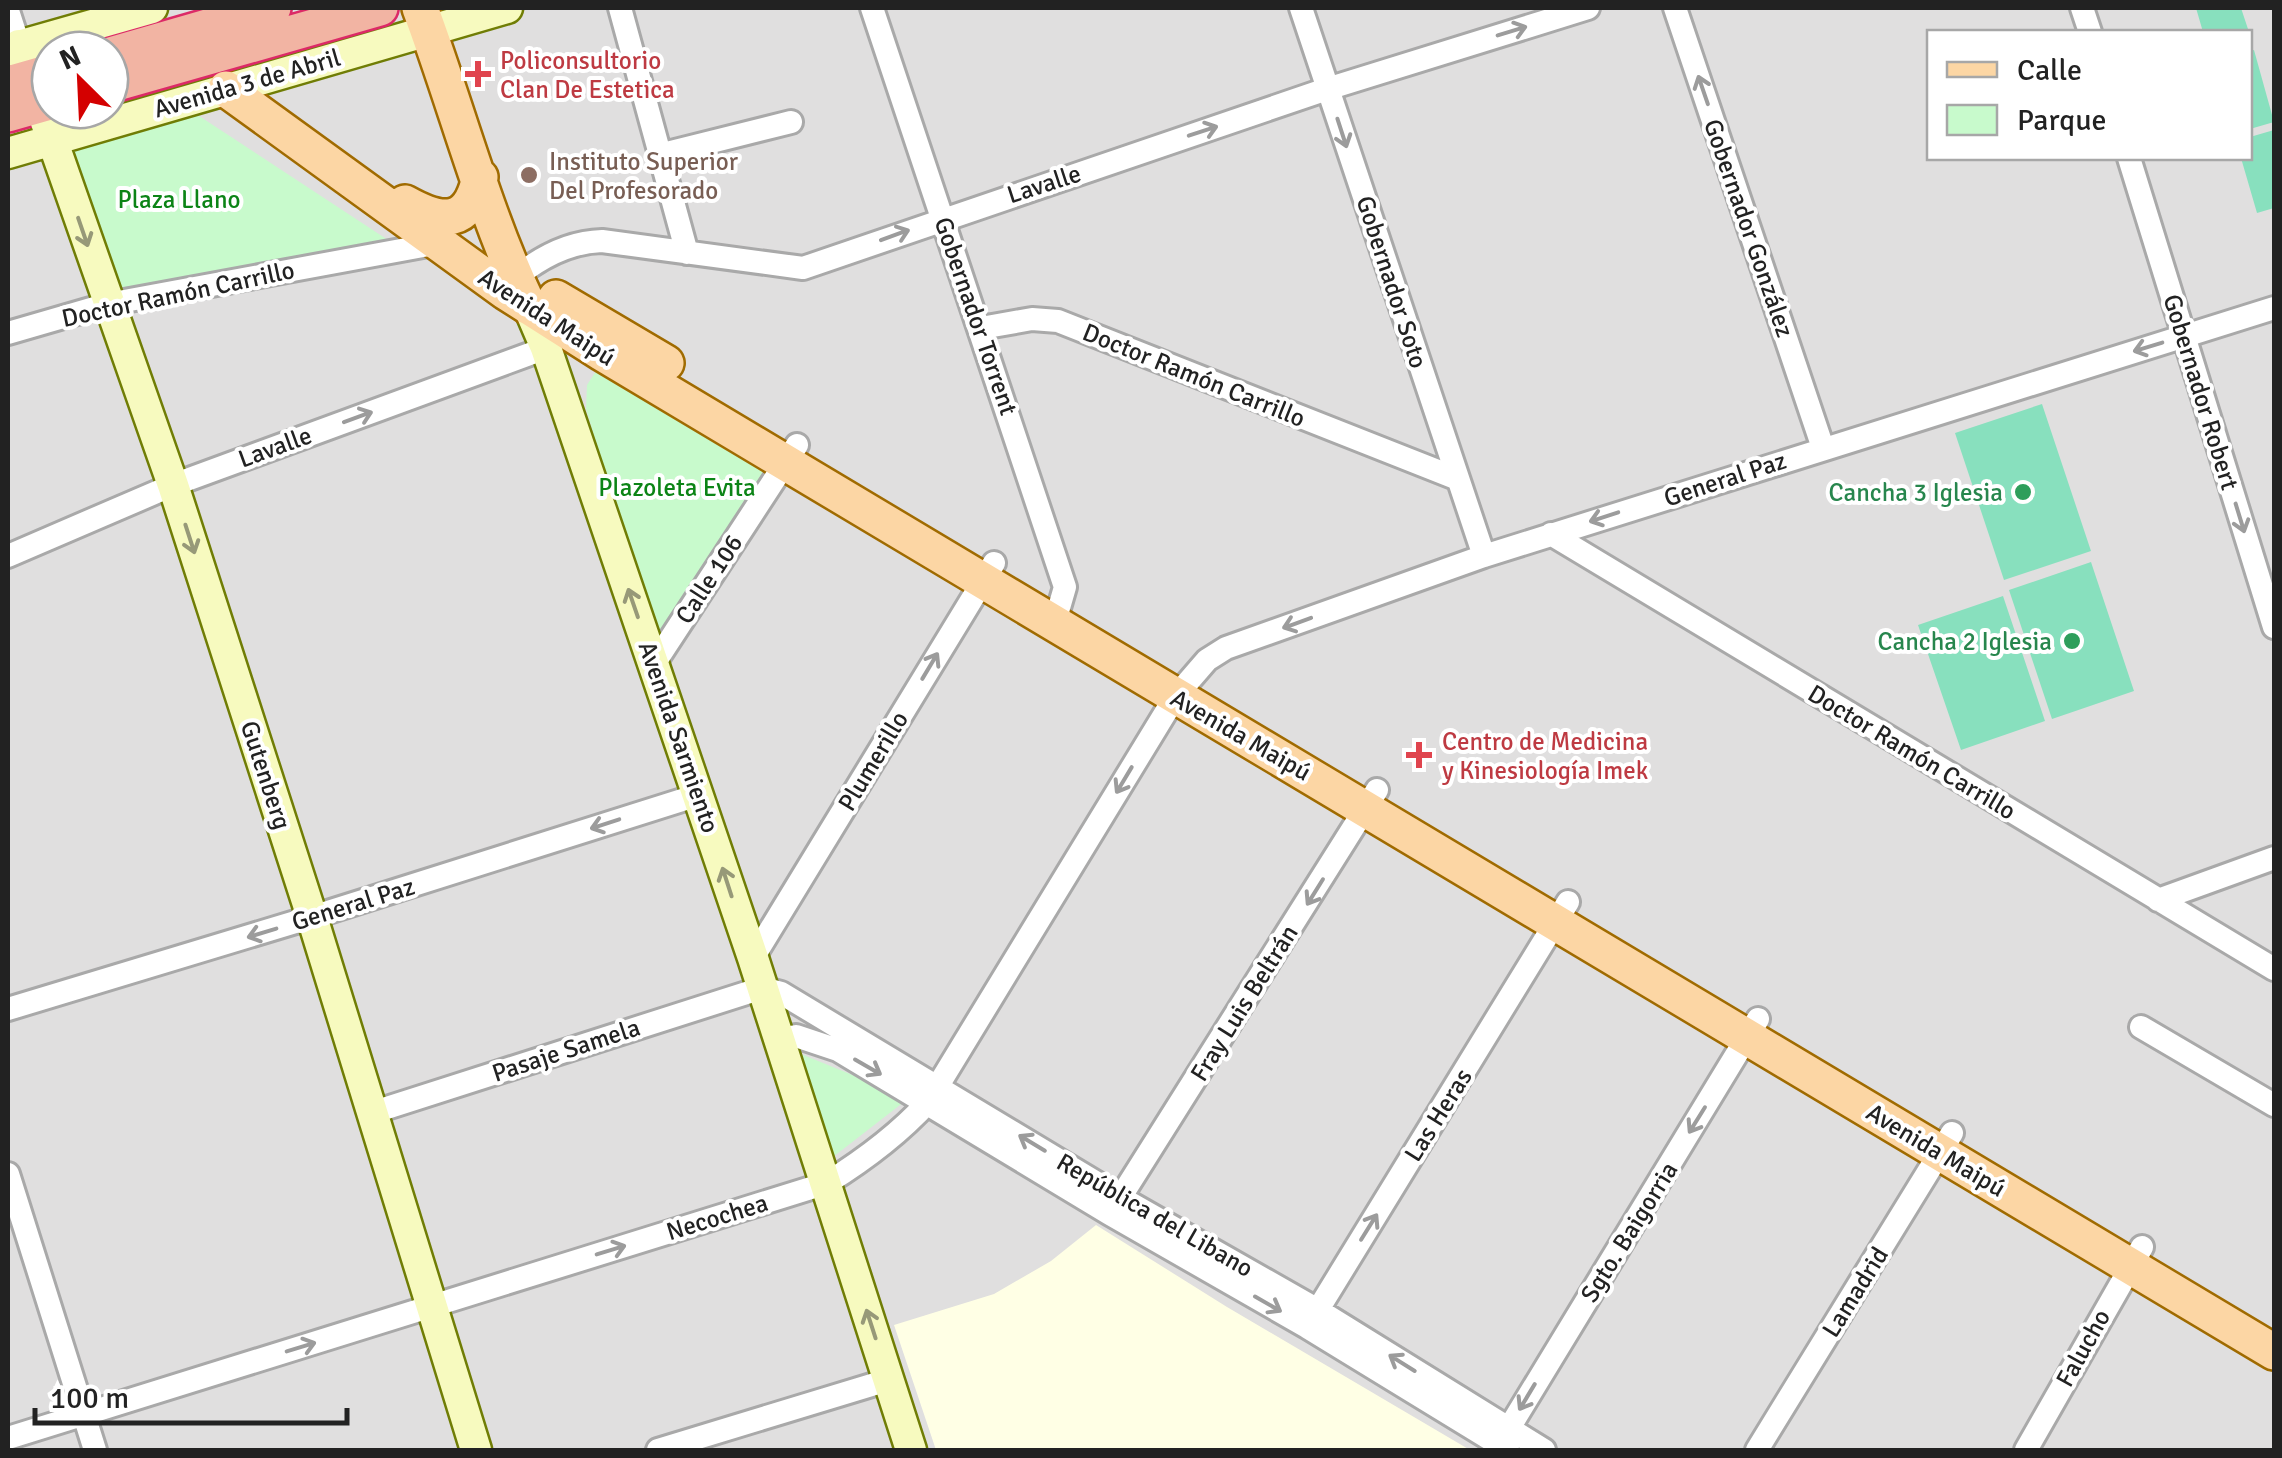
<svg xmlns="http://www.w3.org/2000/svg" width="2282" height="1458" viewBox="0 0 2282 1458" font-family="Signika,sans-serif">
<rect width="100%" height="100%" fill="#f2efe9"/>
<path fill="#e0dfdf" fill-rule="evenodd" d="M 8,8 L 2274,8 L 2274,1450 L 8,1450 ZM 1930,32 L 2250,32 L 2250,158 L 1930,158 ZM 50,50 L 110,50 L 110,110 L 50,110 Z"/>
<path fill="#ffffe5" d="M 1096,1225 L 1227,1307 L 1470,1450 L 936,1450 L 894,1325 L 994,1294 L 1051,1261 Z"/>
<path fill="#c8facc" d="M 190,110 L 388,240 L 115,292 L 65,149 Z
M 596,371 L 604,371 L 767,468 L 656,640 L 586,409 L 587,385 Z
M 796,1052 L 909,1098 L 833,1157 Z"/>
<path fill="#88e0be" d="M 2196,8 L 2241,8 L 2249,32 L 2203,32 Z
M 2254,50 L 2274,122 L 2250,129 L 2250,51 Z
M 2274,130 L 2274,208 L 2257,213 L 2241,158 L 2250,158 L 2250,137 Z
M 2042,404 L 2091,551 L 2004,580 L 1955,433 Z
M 2091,562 L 2134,691 L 2052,719 L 2009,590 Z
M 2003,596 L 2045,721 L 1961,750 L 1918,625 Z"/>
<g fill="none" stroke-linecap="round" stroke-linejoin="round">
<defs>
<path id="minor" d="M 620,8 L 687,253
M 872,8 L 1065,587 L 1054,625
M 1301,8 L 1484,556
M 1675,8 L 1823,448
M 2082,8 L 2090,32
M 8,11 L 19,45
M 659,155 L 791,122
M 2129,158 L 2274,627
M 508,284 C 535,260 566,242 602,241 L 803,268 L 1327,89 L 1588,8
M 981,328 L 1032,319 L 1058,321 L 1458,479
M 8,333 L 108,304 L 439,243
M 1551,534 L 2274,969
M 8,556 L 173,485 L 546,348
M 654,664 L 797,445
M 2158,900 L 2274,858
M 753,958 L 994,563
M 8,1009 L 312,917 L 698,795
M 2141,1027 L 2274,1105
M 778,1039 L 796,1036 L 838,1050 L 1110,1214 L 1307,1327 L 1508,1450
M 371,1113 L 762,988 L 781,993 L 1130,1203 L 1318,1310 L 1544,1450
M 8,1174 L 95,1450
M 1115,1206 L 1377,790
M 1311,1321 L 1568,902
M 8,1438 L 827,1183 C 864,1160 898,1135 928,1102 L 1175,697 L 1207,660 L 1226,648 L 1484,556 L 2274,308
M 1500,1443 L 1758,1019
M 658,1450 L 888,1380
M 1757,1450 L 1952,1133
M 2026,1450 L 2142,1247"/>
<path id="secondary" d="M 19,45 L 173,485 L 312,917 L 476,1450
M 8,49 L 152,8
M 8,153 L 507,8
M 529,308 L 546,348 L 753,958 L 911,1450"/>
<path id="primary" d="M 420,8 C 457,107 483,211 529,307
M 226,89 L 506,292 L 602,353 L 2274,1352
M 405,203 C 443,224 469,226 480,177
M 556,298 L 666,363"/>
<path id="trunk" d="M 110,55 L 273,8
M 8,84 L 50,72
M 110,85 L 380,8
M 8,114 L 50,102"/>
</defs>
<use href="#minor" stroke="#a9a9a9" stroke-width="28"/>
<use href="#secondary" stroke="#707d05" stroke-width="35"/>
<use href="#primary" stroke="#a06b00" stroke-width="40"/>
<use href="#trunk" stroke="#dc2a67" stroke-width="40"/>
<use href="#minor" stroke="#fff" stroke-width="22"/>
<use href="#secondary" stroke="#f7fabf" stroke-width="30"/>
<use href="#primary" stroke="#fcd6a4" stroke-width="35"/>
<use href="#trunk" stroke="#f2b4a3" stroke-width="35"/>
</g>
<defs><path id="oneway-shaft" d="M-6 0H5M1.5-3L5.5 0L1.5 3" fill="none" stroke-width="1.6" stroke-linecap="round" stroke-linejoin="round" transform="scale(2.5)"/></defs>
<g stroke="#9c9c9c">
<use href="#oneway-shaft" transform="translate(1512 31) rotate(-17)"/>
<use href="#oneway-shaft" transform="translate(1703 90) rotate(-109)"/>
<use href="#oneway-shaft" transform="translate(1203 131) rotate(-18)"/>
<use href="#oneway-shaft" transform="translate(1342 133) rotate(72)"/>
<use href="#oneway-shaft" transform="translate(895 235) rotate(-20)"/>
<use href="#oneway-shaft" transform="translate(2148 347) rotate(163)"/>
<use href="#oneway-shaft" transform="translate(358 417) rotate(-20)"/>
<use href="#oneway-shaft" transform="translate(1604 517) rotate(162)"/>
<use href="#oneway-shaft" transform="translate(2240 518) rotate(73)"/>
<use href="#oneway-shaft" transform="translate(1297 623) rotate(160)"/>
<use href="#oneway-shaft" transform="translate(930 666) rotate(-59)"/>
<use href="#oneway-shaft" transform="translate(1124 780) rotate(121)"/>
<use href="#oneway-shaft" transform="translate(605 824) rotate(162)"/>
<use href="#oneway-shaft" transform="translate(1315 892) rotate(122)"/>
<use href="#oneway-shaft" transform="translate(262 933) rotate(163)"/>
<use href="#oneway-shaft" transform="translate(868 1067) rotate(30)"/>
<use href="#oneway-shaft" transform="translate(1697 1120) rotate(122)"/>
<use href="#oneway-shaft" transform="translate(1032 1143) rotate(-149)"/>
<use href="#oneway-shaft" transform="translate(1369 1227) rotate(-58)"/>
<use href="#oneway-shaft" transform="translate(611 1250) rotate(-17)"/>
<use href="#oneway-shaft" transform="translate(1268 1304) rotate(30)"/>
<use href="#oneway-shaft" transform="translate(301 1347) rotate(-17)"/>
<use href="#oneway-shaft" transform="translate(1402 1363) rotate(-148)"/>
<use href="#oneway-shaft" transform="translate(1527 1397) rotate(121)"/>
</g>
<g stroke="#979978">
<use href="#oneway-shaft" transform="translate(83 232) rotate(71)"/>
<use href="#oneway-shaft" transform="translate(190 539) rotate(72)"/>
<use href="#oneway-shaft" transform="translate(633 603) rotate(-109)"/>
<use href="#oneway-shaft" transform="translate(727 882) rotate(-108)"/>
<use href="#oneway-shaft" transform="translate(871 1324) rotate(-108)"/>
</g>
<g fill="#e0444e" stroke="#fff" stroke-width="4">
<path d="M473 59h10v10h10v10h-10v10h-10v-10h-10v-10h10z"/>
<path d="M1414 740h10v10h10v10h-10v10h-10v-10h-10v-10h10z"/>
</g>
<circle fill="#8d6e63" stroke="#fff" stroke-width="4" cx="529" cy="175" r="10"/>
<g fill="#2e9e5b" stroke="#fff" stroke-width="4">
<circle cx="2023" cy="492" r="10"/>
<circle cx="2072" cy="641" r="10"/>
</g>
<g text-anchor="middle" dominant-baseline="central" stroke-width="8" stroke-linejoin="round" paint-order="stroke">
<g font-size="25" fill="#be3a42" stroke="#fff" text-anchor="start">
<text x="500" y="60">Policonsultorio<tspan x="500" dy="29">Clan De Estetica</tspan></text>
<text x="1442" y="741">Centro de Medicina<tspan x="1442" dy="29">y Kinesiología Imek</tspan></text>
</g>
<g font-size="25" fill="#222" stroke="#fff">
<text transform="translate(247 83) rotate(-16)">Avenida 3 de Abril</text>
<text transform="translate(1044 184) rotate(-18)">Lavalle</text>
<text transform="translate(1749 228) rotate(71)">Gobernador González</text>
<text transform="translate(1392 282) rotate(72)">Gobernador Soto</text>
<text transform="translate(178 294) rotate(-12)">Doctor Ramón Carrillo</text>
<text transform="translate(976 316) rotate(71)">Gobernador Torrent</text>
<text transform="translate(547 317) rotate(33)">Avenida Maipú</text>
<text transform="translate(1194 375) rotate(22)">Doctor Ramón Carrillo</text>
<text transform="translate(2201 392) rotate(73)">Gobernador Robert</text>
<text transform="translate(275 447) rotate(-20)">Lavalle</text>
<text transform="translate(1725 479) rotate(-18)">General Paz</text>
<text transform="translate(709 579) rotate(-57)">Calle 106</text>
<text transform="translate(1241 735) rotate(30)">Avenida Maipú</text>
<text transform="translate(679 737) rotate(71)">Avenida Sarmiento</text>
<text transform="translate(1912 752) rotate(31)">Doctor Ramón Carrillo</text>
<text transform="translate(873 761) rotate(-59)">Plumerillo</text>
<text transform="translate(266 775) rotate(72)">Gutenberg</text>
<text transform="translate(353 904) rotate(-17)">General Paz</text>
<text transform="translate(1244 1003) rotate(-58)">Fray Luis Beltrán</text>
<text transform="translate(566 1050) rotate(-18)">Pasaje Samela</text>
<text transform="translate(1438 1115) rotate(-58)">Las Heras</text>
<text transform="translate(1936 1150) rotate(31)">Avenida Maipú</text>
<text transform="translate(1155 1215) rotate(30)">República del Libano</text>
<text transform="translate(717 1217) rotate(-17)">Necochea</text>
<text transform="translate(1629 1232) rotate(-58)">Sgto. Baigorria</text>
<text transform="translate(1855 1292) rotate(-58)">Lamadrid</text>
<text transform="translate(2083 1348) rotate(-61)">Falucho</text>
</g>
<g font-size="25" fill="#785e54" stroke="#fff" text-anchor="start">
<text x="549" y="161">Instituto Superior<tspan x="549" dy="29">Del Profesorado</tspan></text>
</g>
<g font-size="25" fill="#0c8416" stroke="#fff">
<text x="179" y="199">Plaza Llano</text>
<text x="677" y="487">Plazoleta Evita</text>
</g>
<g font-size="25" fill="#27864d" stroke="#fff" text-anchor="end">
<text x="2003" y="492">Cancha 3 Iglesia</text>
<text x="2052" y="641">Cancha 2 Iglesia</text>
</g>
</g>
<rect width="2282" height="1458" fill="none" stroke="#222222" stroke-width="20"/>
<rect x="1927" y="30" width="325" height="130" fill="#ffffff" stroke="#a7a7a7" stroke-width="2.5"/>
<rect x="1947" y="62" width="50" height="15" fill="#fcd6a4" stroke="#a7a7a7" stroke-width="2.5"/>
<text x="2017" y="80" font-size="30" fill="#222222">Calle</text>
<rect x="1947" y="105" width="50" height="30" fill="#c8facc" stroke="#a7a7a7" stroke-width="2.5"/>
<text x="2017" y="130" font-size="30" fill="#222222">Parque</text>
<g transform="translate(80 80) rotate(336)"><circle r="48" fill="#ffffff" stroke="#a7a7a7" stroke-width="2.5"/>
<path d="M0-8L18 38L0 25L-18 38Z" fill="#d40000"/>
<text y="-15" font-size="28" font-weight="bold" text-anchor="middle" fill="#222222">N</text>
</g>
<path d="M35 1408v15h312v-15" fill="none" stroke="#222222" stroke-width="5"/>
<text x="50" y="1408" font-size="30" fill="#222222" stroke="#ffffff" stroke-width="8" paint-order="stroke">100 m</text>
</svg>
